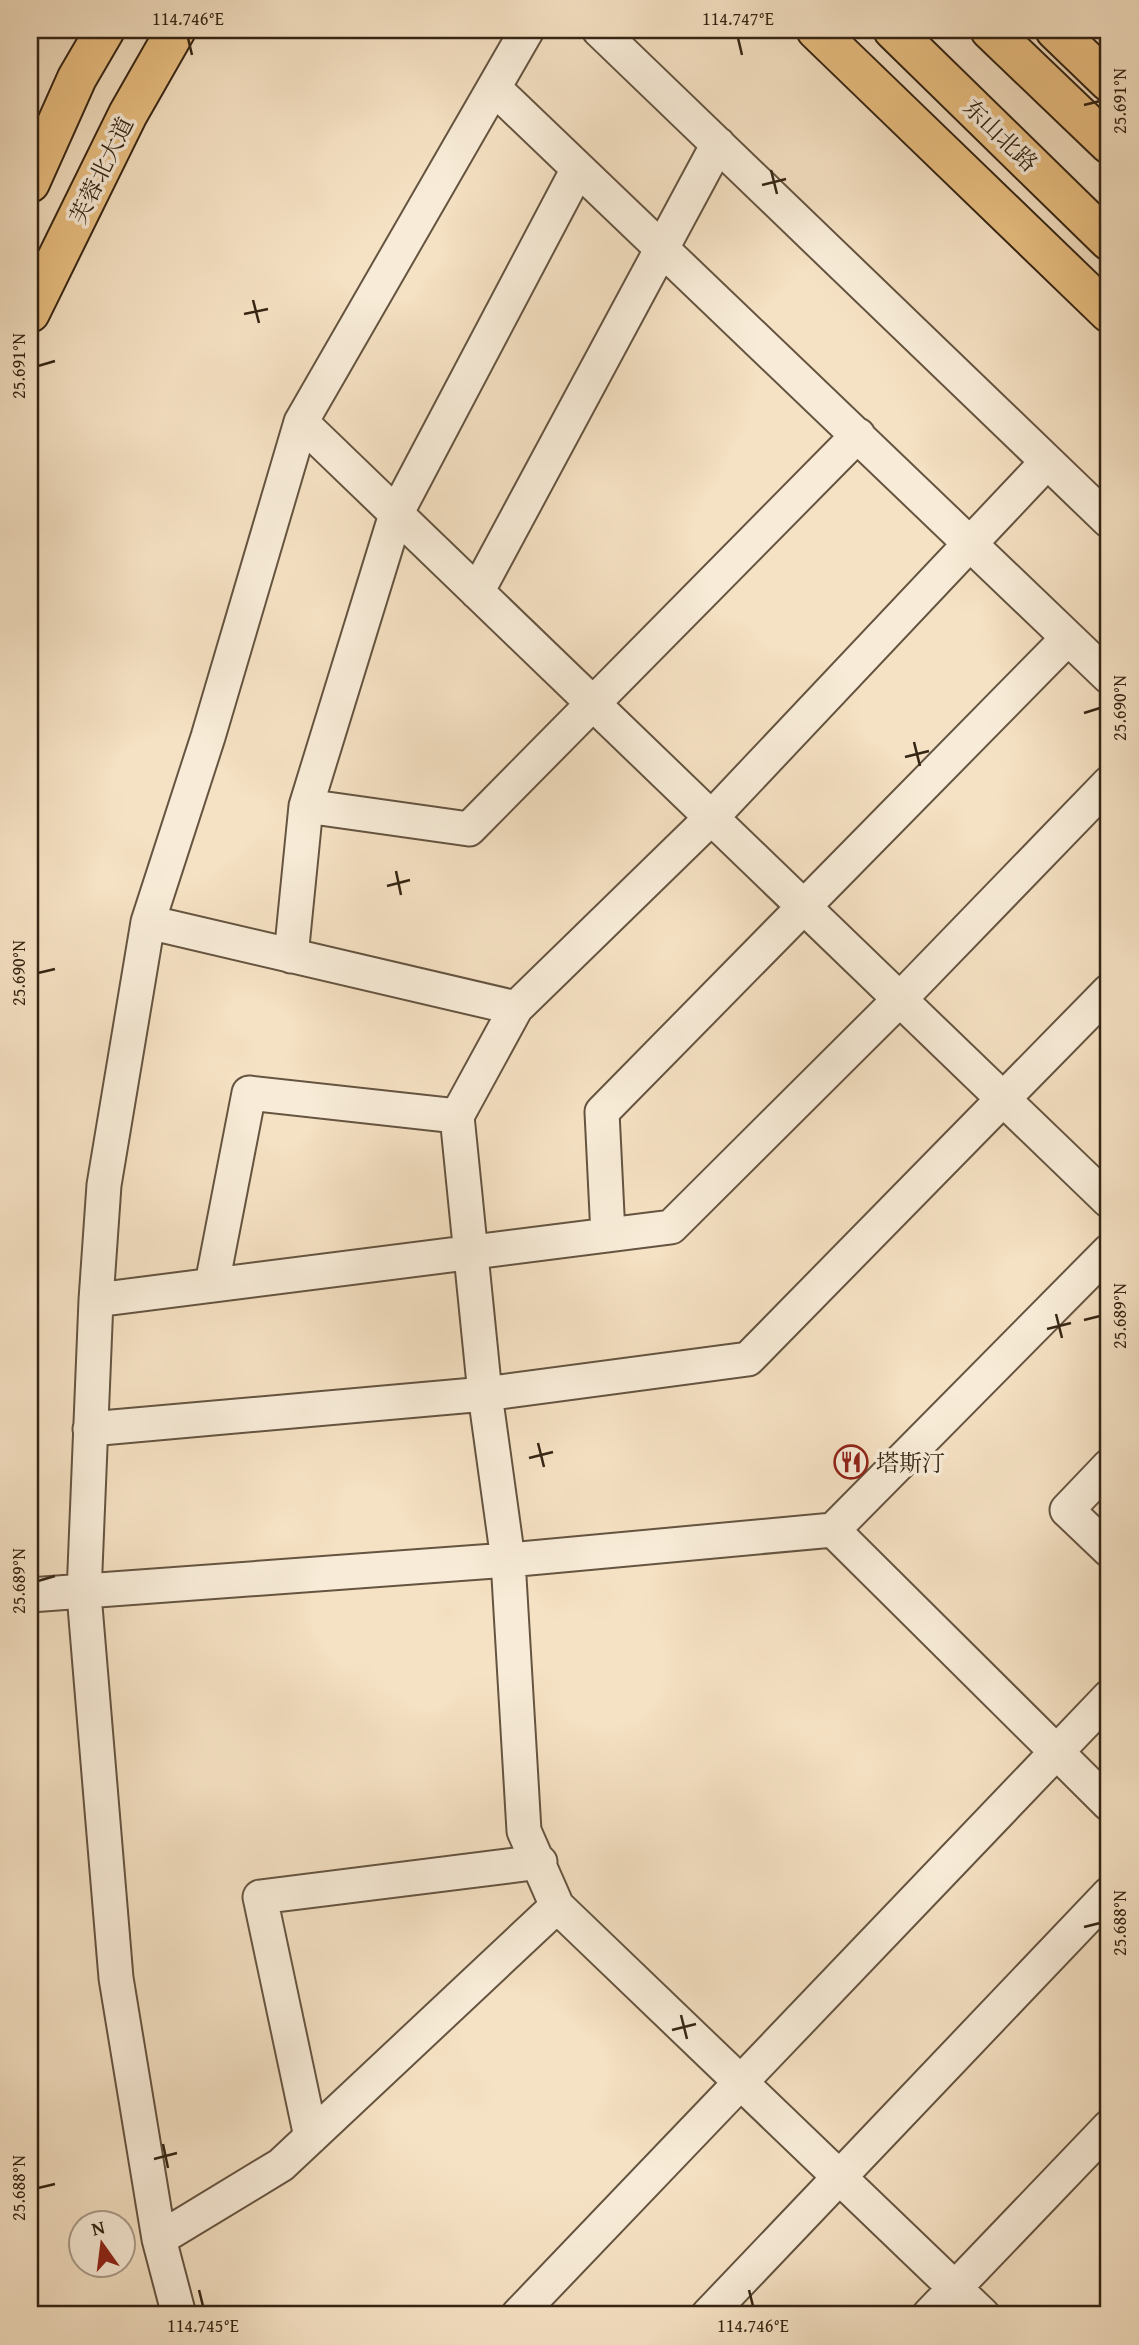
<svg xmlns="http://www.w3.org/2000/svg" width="1139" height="2345" viewBox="0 0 1139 2345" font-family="'Gentium Book Plus','Noto Serif SC',serif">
<rect width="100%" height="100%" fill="#f5e1c3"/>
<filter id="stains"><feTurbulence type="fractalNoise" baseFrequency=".00286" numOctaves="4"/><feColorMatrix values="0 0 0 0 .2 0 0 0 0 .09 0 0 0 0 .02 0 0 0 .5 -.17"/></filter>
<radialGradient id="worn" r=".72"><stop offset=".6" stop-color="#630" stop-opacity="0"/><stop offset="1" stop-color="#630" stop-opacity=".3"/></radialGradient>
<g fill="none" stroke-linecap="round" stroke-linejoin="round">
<defs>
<path id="minor" d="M 599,30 L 1109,521
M 494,88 L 1109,677
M 301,422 L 1109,1201
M 477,592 L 718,144
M 306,806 L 469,829 L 858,435
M 148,922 L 516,1008
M 291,956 L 306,806 L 396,514 L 578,169
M 608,1235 L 602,1112 L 1068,638
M 212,1284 L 249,1093 L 457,1116
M 96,1300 L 671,1227 L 900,999 L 1109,783
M 90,1429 L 485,1394 L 748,1359 L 1109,991
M 1109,1466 L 1067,1510 L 1109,1550
M 833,1530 L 1109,1804
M 30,1595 L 508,1560 L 833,1530 L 1109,1251
M 311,2137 L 260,1897 L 540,1862
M 159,2239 L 281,2165 L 557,1906
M 179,2315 L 159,2239 L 116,1978 L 84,1594 L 96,1300 L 104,1185 L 148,922 L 208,737 L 301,422 L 527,30
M 518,2315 L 1109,1697
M 708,2315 L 1109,1894
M 929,2315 L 1109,2127
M 983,2315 L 557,1906 L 524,1831 L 508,1560 L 485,1394 L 457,1116 L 516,1008 L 711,818 L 1047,462"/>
<path id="major" d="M 816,30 L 1109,313
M 893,30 L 1109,241
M 990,30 L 1109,144
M 1055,30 L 1109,82
M 30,183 L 77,78 L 105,30
M 30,313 L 128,114 L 176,30"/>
</defs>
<use href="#minor" stroke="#655440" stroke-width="37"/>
<use href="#major" stroke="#352514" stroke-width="42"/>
<use href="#minor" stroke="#f8ecd8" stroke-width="33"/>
<use href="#major" stroke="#eac082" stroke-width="38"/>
</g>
<path fill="none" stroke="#352514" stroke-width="2.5" d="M 188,38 L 192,55M 738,38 L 742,55M 1084,105 L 1100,101M 771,170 L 777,194M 762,185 L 786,179M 253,300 L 259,323M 244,314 L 268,309M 38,366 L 55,361M 1084,713 L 1100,708M 914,742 L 920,766M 905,757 L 929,751M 396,871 L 401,895M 387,886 L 410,880M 38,973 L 55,969M 1056,1314 L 1062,1338M 1084,1320 L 1100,1316M 1047,1329 L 1071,1323M 538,1443 L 544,1467M 529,1458 L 553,1452M 38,1581 L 55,1576M 1084,1927 L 1100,1923M 681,2015 L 687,2039M 672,2030 L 696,2024M 163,2144 L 168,2168M 154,2159 L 177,2153M 38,2188 L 55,2184M 199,2290 L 203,2306M 749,2290 L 753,2306"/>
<defs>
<symbol id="restaurant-ring" viewBox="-11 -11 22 22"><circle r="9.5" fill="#f8ecd8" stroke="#8f2418" stroke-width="1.5"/><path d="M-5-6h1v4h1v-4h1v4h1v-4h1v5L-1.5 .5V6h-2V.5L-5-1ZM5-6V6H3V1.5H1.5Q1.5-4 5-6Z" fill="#8f2418"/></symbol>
</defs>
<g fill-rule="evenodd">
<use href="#restaurant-ring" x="832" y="1443" width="38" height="38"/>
</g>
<g text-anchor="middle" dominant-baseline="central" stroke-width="7" stroke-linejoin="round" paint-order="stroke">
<g font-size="23" fill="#352514" stroke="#f8ecd8">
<text transform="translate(1001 135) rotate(44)">东山北路</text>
<text transform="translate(101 170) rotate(-64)">芙蓉北大道</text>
</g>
<g font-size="23" fill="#352514" stroke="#f8ecd8" text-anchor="start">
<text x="876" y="1462">塔斯汀</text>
</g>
</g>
<rect width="1139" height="2345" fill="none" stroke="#f5e1c3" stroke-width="77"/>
<g transform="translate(102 2244) rotate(346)"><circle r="33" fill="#f8ecd8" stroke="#aa9c8a" stroke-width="2"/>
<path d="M0-5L12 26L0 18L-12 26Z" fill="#8f2418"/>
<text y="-10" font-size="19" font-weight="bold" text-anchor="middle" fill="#352514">N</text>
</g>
<rect x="38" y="38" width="1062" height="2268" fill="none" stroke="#352514" stroke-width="2.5"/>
<g font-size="18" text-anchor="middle" fill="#352514">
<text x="188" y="25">114.746°E</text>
<text x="738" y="25">114.747°E</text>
<text transform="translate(1120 101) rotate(-90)" y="6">25.691°N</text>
<text transform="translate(19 366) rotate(-90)" y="6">25.691°N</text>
<text transform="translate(1120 708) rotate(-90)" y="6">25.690°N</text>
<text transform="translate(19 973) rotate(-90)" y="6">25.690°N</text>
<text transform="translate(1120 1316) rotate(-90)" y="6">25.689°N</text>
<text transform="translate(19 1581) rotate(-90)" y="6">25.689°N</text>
<text transform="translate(1120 1923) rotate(-90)" y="6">25.688°N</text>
<text transform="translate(19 2188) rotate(-90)" y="6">25.688°N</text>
<text x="203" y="2332">114.745°E</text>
<text x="753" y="2332">114.746°E</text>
</g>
<rect width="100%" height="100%" filter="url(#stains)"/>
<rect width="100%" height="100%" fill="url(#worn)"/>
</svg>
